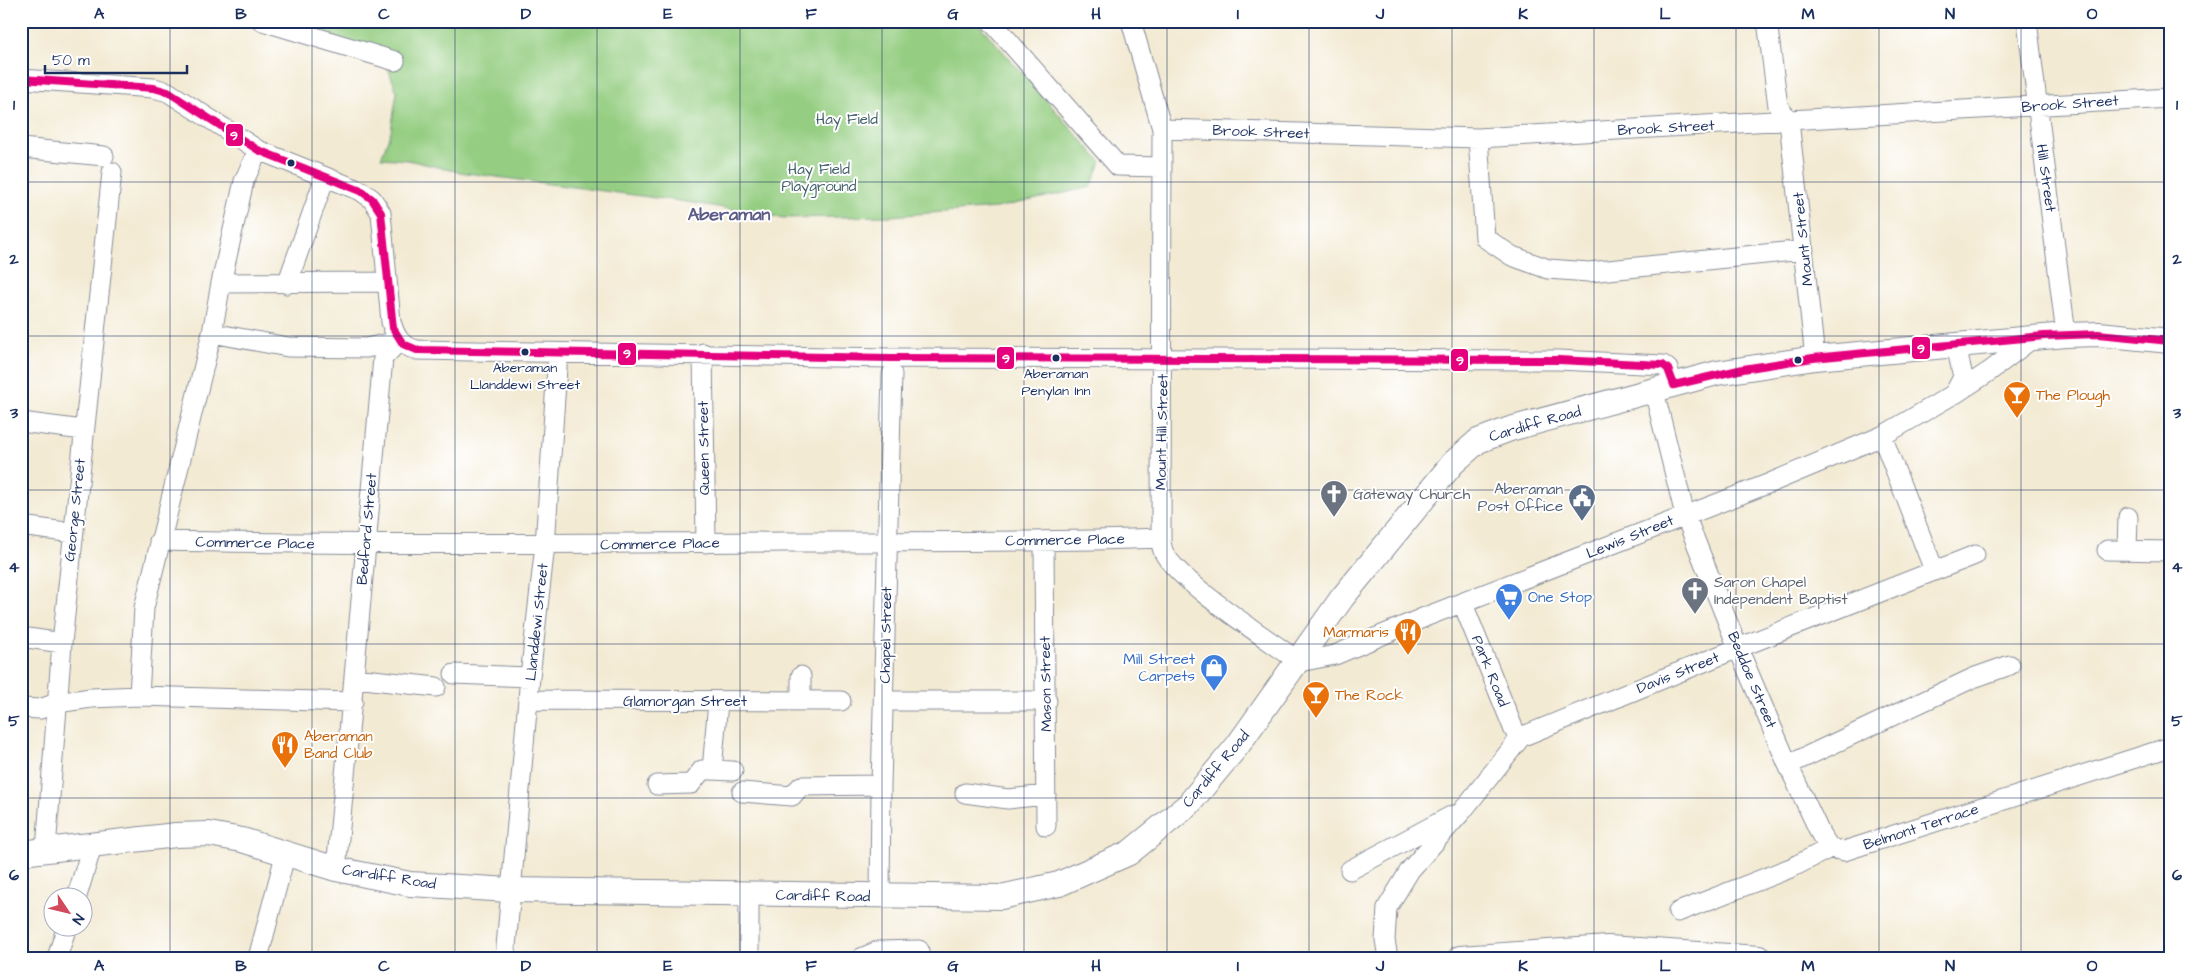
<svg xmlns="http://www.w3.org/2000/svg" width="2191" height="979" viewBox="0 0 2191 979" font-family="'Architects Daughter',sans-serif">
<rect width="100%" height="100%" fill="#fff"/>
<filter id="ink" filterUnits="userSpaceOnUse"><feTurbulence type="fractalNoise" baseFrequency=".02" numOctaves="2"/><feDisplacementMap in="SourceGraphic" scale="10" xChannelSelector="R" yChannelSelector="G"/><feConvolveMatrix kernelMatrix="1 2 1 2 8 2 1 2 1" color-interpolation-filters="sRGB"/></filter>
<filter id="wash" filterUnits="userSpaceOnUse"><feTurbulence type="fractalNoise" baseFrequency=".0096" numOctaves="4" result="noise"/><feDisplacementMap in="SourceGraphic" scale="20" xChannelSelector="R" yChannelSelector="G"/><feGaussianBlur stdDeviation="1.12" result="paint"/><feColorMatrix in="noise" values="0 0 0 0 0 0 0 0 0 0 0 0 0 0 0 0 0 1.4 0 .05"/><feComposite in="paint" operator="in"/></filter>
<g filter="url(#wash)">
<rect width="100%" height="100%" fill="#f3ead3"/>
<path fill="#95ce82" stroke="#587e70" d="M 288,21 L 976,21 L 1101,162 L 1091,187 L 996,208 L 891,216 L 784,218 L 694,203 L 459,172 L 408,160 L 381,158 L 391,131 L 397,92 L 387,66 Z"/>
</g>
<g filter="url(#ink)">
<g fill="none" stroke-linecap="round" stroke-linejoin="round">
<defs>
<path id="minor" d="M 262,21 L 395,61
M 991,21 L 1118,166 L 1161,167
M 1131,21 L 1162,129 L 1161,538 C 1161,542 1162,549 1164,553 C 1181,584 1267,638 1299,662 L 1335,655 L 1425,617 L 1770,483 L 1882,436 L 1954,394 L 1963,377 L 1956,345
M 1767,21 L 1778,106 L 1789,121 L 1815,358
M 2027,21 L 2066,335
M 21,79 L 154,88 L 168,92 L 258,150 L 361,191 L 372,199 L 381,213 L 391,322 C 396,338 401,346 417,350 L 891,358 L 1558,360 L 1663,365 L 1668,369 L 1674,385
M 1162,129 L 1478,138 L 2170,98
M 1478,138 L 1485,238 L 1512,256 L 1548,269 L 1589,272 L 1804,250
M 21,148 L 104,156
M 221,283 L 387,282
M 287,284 L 325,177
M 212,333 L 288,347 L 366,348 L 399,341
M 703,353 L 706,543
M 1654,391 L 1685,515 L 1738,648 L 1788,765 L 1821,835 L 1830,848
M 1955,394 L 1990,371 L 2033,338
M 21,422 L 83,430
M 1882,436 L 1934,570
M 21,526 L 73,533
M 159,541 C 367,545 575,544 783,542 C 909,541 1035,543 1161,538
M 1044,542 L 1046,826
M 2107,550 L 2170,551
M 2127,550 L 2128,517
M 1463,604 L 1514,730 L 1521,737
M 21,637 L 62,643
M 454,674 L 530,677
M 801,676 L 801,701
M 355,678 L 436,687
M 139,696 L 144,608 L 212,333 L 221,283 L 244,181 L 258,150
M 528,700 L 841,701
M 885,701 L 1047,701
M 718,702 L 712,770 L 733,771
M 21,708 L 40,709 L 57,703 L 91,698 L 139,696 L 353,702
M 1521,737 L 1738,648 L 1975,555
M 1788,765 L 1973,678 L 2010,665
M 657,785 L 691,784 L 702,770 L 712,770
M 742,792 L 792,796 L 801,786 L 881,785
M 965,793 L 1008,799 L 1046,795
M 46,849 L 62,643 L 112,172
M 336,869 C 353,699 366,529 383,358 L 399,341
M 1350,870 L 1453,815
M 749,894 L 749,958
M 77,896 L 93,843
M 880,897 L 881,785 L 892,374
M 1678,912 L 1793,867 L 1830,848 L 1844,851 L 2170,747
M 57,958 L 67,926
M 258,958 L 286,852
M 505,958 L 530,677 L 545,545 L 558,353
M 861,958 L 878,951 L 919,950
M 1388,958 L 1385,940 L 1387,908 L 1410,870 L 1463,810 L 1521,737"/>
<path id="major" d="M 21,853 L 176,835 L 209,834 L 242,840 L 336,869 L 410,884 L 510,890 L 1001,897 L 1059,884 L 1129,853 L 1188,805 L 1238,745 L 1342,598 L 1453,463 L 1478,441 L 1510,429 L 1717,373 L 1815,358 L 2066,335 L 2099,334 L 2170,341
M 1460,958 L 1608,948 L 1759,958"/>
</defs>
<use href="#minor" stroke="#878c98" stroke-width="21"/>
<use href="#major" stroke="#878c98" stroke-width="26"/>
<use href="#minor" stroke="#fff" stroke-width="19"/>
<use href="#major" stroke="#fff" stroke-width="24"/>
<defs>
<path id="bus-1" d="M 21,79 L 154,88 L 168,92 L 258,150 L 361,191 L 372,199 L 381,213 L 393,328 L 403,344 L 417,350 L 891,358 L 1558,360 L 1663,365 L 1668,369 L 1674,385
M 1674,385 L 1743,369 L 1813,358 L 2044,336 L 2098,334 L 2170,341"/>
</defs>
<use href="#bus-1" stroke="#fff" stroke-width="11"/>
<use href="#bus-1" stroke="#e5007d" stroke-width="8"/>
</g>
</g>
<path fill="none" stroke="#1b2f5e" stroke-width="1" stroke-opacity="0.55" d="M 170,21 L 170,958M 312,21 L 312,958M 455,21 L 455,958M 597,21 L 597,958M 740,21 L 740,958M 882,21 L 882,958M 1024,21 L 1024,958M 1167,21 L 1167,958M 1309,21 L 1309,958M 1452,21 L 1452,958M 1594,21 L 1594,958M 1736,21 L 1736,958M 1879,21 L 1879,958M 2021,21 L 2021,958M 21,182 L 2170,182M 21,336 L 2170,336M 21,490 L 2170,490M 21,644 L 2170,644M 21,798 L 2170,798"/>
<defs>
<symbol id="bar-pin" viewBox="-11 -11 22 30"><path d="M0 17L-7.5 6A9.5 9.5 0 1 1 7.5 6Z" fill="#e8710a" stroke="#fff"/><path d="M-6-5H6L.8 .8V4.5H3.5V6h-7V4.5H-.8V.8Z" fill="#fff"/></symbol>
<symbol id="church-pin" viewBox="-11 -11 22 30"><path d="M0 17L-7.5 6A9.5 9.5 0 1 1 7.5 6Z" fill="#6b7280" stroke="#fff"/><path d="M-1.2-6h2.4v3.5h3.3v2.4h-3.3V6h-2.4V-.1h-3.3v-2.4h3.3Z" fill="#fff"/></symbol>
<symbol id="civic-pin" viewBox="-11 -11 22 30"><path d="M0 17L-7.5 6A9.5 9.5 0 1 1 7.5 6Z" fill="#5c6f8a" stroke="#fff"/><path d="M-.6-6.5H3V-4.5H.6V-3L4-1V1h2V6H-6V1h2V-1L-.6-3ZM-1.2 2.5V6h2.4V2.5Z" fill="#fff"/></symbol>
<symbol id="supermarket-pin" viewBox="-11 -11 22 30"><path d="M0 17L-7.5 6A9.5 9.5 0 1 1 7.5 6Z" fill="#3f7fe0" stroke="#fff"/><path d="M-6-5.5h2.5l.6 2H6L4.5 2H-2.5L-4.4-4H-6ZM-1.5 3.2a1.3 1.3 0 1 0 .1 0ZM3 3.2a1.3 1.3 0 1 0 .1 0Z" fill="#fff"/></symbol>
<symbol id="restaurant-pin" viewBox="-11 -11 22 30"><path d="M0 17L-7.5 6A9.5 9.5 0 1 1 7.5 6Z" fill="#e8710a" stroke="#fff"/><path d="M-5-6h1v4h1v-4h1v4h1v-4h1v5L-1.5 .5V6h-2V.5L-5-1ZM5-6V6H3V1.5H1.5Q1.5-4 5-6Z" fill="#fff"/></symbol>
<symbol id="shop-pin" viewBox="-11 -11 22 30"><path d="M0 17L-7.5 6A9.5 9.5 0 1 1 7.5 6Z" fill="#3f7fe0" stroke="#fff"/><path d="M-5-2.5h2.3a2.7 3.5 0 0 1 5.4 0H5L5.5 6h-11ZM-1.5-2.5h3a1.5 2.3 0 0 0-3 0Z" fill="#fff"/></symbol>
</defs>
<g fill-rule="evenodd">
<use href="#bar-pin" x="2001" y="379" width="32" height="43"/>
<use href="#church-pin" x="1318" y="478" width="32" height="43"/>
<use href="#civic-pin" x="1566" y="482" width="32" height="43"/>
<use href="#church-pin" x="1679" y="575" width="32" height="43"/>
<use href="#supermarket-pin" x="1493" y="581" width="32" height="43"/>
<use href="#restaurant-pin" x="1392" y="616" width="32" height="43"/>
<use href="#shop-pin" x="1198" y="652" width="32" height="43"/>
<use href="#bar-pin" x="1300" y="679" width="32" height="43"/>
<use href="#restaurant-pin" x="269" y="729" width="32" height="43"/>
</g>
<g fill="#1b2f5e" stroke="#fff" stroke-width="2">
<circle cx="291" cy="163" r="4.5"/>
<circle cx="525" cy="352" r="4.5"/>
<circle cx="1056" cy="358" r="4.5"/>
<circle cx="1798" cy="360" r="4.5"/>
</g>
<g text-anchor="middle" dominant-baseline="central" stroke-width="4" stroke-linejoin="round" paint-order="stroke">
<g font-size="14" fill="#1b2f5e" stroke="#fff">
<text x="525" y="368">Aberaman<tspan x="525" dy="17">Llanddewi Street</tspan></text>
<text x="1056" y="374">Aberaman<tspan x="1056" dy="17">Penylan Inn</tspan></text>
</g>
<g font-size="15" fill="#1b2f5e" stroke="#fff">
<text transform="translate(2070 104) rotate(-4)">Brook Street</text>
<text transform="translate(1666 128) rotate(-3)">Brook Street</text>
<text transform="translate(1261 132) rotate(2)">Brook Street</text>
<text transform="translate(2046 178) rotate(82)">Hill Street</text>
<text transform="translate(1803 239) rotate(-96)">Mount Street</text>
<text transform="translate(1535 424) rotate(-16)">Cardiff Road</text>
<text transform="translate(1162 432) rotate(-89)">Mount Hill Street</text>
<text transform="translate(704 448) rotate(-91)">Queen Street</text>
<text transform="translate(75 510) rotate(-84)">George Street</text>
<text transform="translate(367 529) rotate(-85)">Bedford Street</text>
<text transform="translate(1630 537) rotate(-22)">Lewis Street</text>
<text transform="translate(1065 540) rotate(-1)">Commerce Place</text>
<text transform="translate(255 543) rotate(1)">Commerce Place</text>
<text transform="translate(660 544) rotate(-1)">Commerce Place</text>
<text transform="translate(537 622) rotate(-84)">Llanddewi Street</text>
<text transform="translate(886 635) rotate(-89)">Chapel Street</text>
<text transform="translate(1490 671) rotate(68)">Park Road</text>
<text transform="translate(1678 673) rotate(-22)">Davis Street</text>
<text transform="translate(1752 680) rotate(67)">Beddoe Street</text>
<text transform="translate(1046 684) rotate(-91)">Mason Street</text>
<text x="685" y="701">Glamorgan Street</text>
<text transform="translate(1216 769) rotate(-50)">Cardiff Road</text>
<text transform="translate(1921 827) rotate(-18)">Belmont Terrace</text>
<text transform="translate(389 877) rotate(9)">Cardiff Road</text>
<text transform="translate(823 896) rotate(1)">Cardiff Road</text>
</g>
<g font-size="15" fill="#405f69" stroke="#fff">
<text x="847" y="119">Hay Field</text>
<text x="819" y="169">Hay Field<tspan x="819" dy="17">Playground</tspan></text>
</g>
<g font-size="15" fill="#c56008" stroke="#fff" text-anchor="start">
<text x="2036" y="395">The Plough</text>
<text x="1389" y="632" text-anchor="end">Marmaris</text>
<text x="1335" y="695">The Rock</text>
<text x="304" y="736">Aberaman<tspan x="304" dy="17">Band Club</tspan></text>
</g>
<g font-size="15" fill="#4e5e75" stroke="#fff" text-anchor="end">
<text x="1563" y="489">Aberaman<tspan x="1563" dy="17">Post Office</tspan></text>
</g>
<g font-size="15" fill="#5b616d" stroke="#fff" text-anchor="start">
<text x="1353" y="494">Gateway Church</text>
<text x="1714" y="582">Saron Chapel<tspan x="1714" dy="17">Independent Baptist</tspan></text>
</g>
<g font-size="15" fill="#366cbe" stroke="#fff" text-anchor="start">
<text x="1528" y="597">One Stop</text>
<text x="1195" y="659" text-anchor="end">Mill Street<tspan x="1195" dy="17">Carpets</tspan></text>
</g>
<g font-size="18" font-weight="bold" fill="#5b5c87" stroke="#fff">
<text x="729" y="214">Aberaman</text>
</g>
</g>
<g stroke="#fff" stroke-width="2">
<rect x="225" y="123" width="19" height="24" rx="5" fill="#e5007d"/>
<rect x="1911" y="336" width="20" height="24" rx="5" fill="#e5007d"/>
<rect x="617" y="342" width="20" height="24" rx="5" fill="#e5007d"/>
<rect x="996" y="346" width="19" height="24" rx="5" fill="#e5007d"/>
<rect x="1450" y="348" width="19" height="24" rx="5" fill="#e5007d"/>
</g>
<g font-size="14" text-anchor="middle" font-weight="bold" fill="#fff">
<text x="234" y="140">9</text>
<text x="1921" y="353">9</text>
<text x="627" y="358">9</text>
<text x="1006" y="363">9</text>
<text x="1460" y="365">9</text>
</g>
<rect width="2191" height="979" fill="none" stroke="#fff" stroke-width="55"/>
<g transform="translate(68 912) rotate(125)"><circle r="24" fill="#ffffff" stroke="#a4acbf"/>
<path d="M0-4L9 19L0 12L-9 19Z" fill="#d1495b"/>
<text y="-8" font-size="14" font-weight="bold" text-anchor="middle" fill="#1b2f5e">N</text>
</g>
<path d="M45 65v8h142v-8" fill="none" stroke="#1b2f5e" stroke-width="2.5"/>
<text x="52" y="65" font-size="15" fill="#1b2f5e" stroke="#ffffff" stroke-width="4" paint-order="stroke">50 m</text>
<rect x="28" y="28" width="2136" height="924" fill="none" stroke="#1b2f5e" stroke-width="2"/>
<g font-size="16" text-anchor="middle" font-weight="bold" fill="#1b2f5e">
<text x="99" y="19">A</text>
<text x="241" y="19">B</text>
<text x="384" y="19">C</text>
<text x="526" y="19">D</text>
<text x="668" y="19">E</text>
<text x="811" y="19">F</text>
<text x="953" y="19">G</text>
<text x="1096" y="19">H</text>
<text x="1238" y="19">I</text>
<text x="1380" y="19">J</text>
<text x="1523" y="19">K</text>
<text x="1665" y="19">L</text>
<text x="1808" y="19">M</text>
<text x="1950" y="19">N</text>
<text x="2092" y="19">O</text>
<text x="14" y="110">1</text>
<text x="2177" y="110">1</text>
<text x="14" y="264">2</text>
<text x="2177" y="264">2</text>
<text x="14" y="418">3</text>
<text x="2177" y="418">3</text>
<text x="14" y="572">4</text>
<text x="2177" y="572">4</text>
<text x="14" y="726">5</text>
<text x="2177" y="726">5</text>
<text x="14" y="880">6</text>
<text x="2177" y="880">6</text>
<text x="99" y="971">A</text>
<text x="241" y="971">B</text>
<text x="384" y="971">C</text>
<text x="526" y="971">D</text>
<text x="668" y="971">E</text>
<text x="811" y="971">F</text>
<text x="953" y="971">G</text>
<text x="1096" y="971">H</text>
<text x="1238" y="971">I</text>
<text x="1380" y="971">J</text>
<text x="1523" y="971">K</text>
<text x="1665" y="971">L</text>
<text x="1808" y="971">M</text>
<text x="1950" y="971">N</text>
<text x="2092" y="971">O</text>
</g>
</svg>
